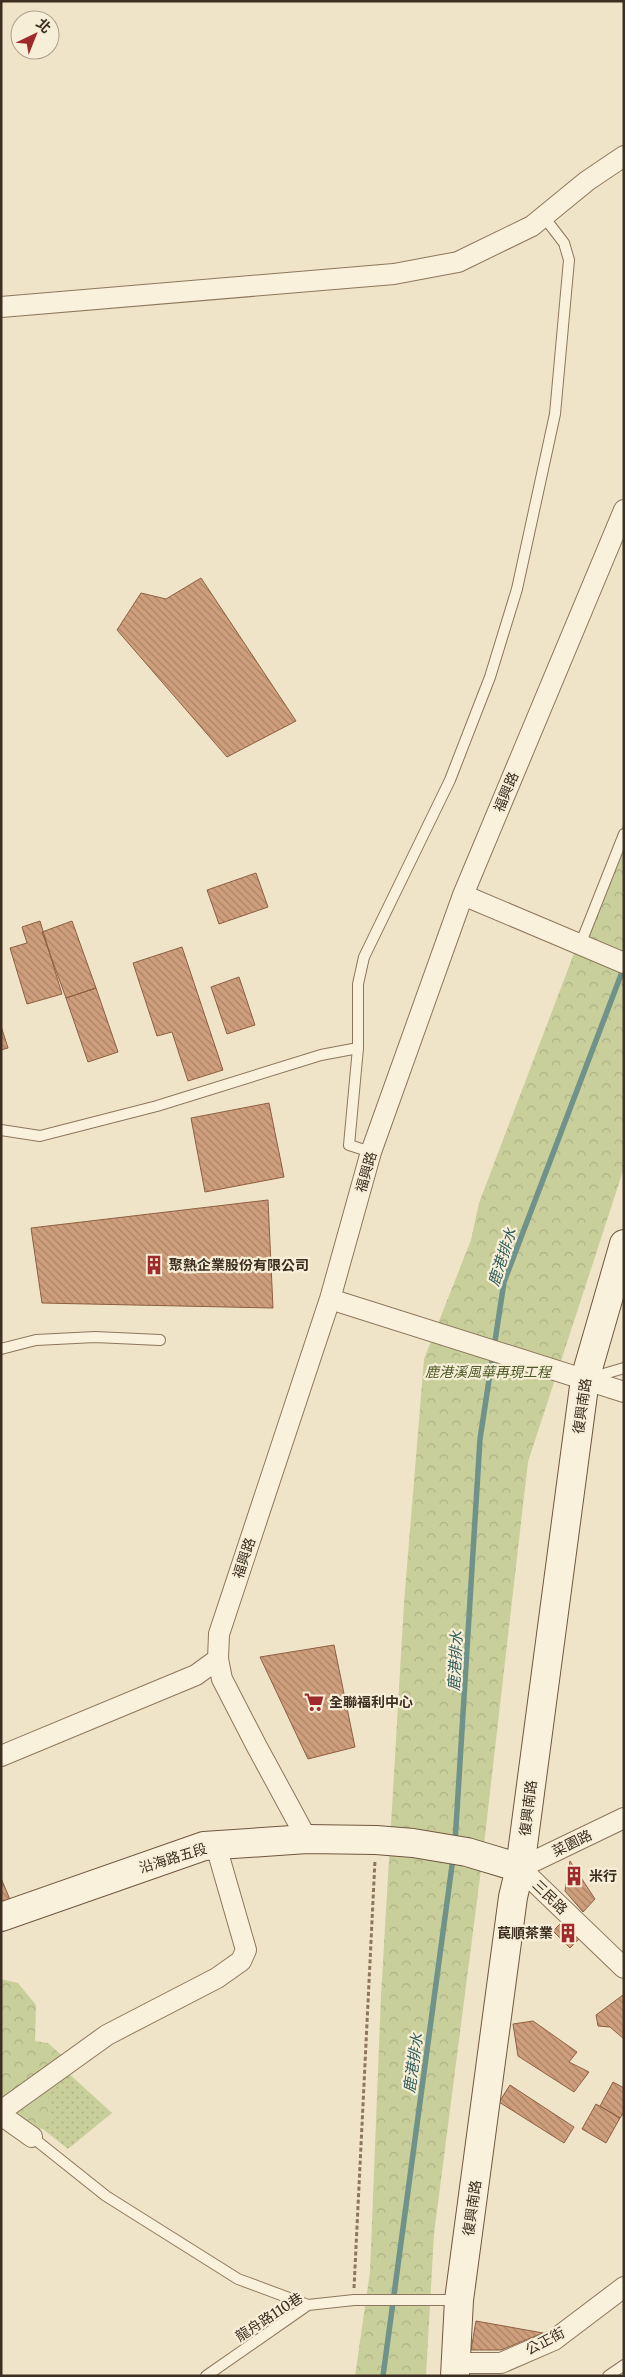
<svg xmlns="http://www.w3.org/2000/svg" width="625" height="2377" viewBox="0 0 625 2377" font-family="Merriweather,'Noto Sans TC',serif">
<defs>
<pattern id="grass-dots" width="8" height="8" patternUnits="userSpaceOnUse" patternTransform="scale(1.25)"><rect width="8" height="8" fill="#c9cf9b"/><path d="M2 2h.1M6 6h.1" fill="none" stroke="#aeb285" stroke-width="1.8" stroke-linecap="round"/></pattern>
<pattern id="forest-crowns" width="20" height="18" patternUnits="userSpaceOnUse" patternTransform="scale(1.25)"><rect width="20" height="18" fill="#c9cf9b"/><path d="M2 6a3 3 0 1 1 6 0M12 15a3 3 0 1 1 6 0" fill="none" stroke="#aeb285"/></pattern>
<pattern id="building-back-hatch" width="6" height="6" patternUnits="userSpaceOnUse" patternTransform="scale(1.25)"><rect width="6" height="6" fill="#cf9f7d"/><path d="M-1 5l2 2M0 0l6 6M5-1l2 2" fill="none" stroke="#a98266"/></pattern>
</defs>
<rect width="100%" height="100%" fill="#f0e4c8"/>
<path fill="url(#grass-dots)" d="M 66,2071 L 112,2113 L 68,2149 L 19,2110 Z"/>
<path fill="url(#forest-crowns)" d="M 624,822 L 624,1168 L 528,1462 L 482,1862 L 434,2234 L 426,2376 L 355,2376 L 370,2272 L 381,1996 L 404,1603 L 424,1359 L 471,1240 L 479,1203 Z
M 1,1979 L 18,1983 L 36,2005 L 35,2041 L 48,2043 L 73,2066 L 47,2088 L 52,2125 L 19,2136 L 1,2094 Z"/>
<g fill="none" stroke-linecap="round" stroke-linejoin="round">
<path stroke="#6f938a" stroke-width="5.5" d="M 455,1843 L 480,1439 L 504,1282 L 624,967
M 383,2376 L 453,1858"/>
</g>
<path fill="url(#building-back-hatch)" stroke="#8d5f41" d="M 201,578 L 296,721 L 227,757 L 117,630 L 141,593 L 166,599 Z
M 256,873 L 268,907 L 219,924 L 207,890 Z
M 40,921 L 62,994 L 27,1004 L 10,948 L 27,943 L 22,927 Z
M 72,921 L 96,988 L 66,998 L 42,932 Z
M 182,947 L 223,1070 L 188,1081 L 172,1032 L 157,1036 L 133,963 Z
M 239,977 L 255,1025 L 227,1034 L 211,987 Z
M 96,988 L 118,1052 L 88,1062 L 66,998 Z
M 1,1026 L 8,1048 L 1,1050 Z
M 269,1103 L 284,1177 L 205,1192 L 191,1118 Z
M 268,1200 L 273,1308 L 42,1303 L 31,1228 Z
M 334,1645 L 355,1747 L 308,1759 L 260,1657 Z
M 570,1861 L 595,1899 L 583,1912 L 565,1891 Z
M 1,1878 L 11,1902 L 1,1904 Z
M 566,1918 L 583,1935 L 570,1948 L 553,1931 Z
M 623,1995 L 624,1996 L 624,2039 L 610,2027 L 598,2026 L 596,2015 Z
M 533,2021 L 577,2052 L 569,2062 L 589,2072 L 574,2092 L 518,2056 L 513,2024 Z
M 613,2082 L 624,2088 L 624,2112 L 620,2118 L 600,2106 Z
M 510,2085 L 574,2127 L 564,2143 L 499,2102 Z
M 596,2104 L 620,2118 L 606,2143 L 582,2129 Z
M 476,2321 L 543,2333 L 501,2350 L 471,2350 Z"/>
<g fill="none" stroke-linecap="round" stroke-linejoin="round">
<defs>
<path id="lane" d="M 580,945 L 624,834
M 358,1048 L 349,1145 L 371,1152
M 1,1130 L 40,1136 L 157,1106 L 321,1055 L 358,1048 L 358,984 L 364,957 L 450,780 L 490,677 L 517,589 L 555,414 L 569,260 L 564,243 L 544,217
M 1,1349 L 36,1340 L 95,1337 L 160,1340
M 590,1378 L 624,1368
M 32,2137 L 106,2196 L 238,2279 L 308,2305
M 206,2376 L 308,2305 L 354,2300 L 457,2300
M 608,2376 L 624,2365"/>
<path id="street" d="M 1,307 L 394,274 L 458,262 L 532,226 L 587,181 L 624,156
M 463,895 L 624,963
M 330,1299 L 624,1392
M 1,1756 L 196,1675 L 218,1659
M 624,1818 L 520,1868 L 624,1968
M 307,1839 L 256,1745 L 222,1679 L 218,1659 L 219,1634 L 330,1299 L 371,1152 L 463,895 L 624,510
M 1,2111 L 107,2035 L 217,1978 L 241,1961 L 246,1950 L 216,1846
M 1,2115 L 32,2137
M 455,2363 L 501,2363 L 554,2340 L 624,2287"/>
<path id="secondary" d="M 1,1917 L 204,1846 L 307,1839 L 376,1840 L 413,1843 L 467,1852 L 520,1868
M 455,2376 L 459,2300 L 513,1897 L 520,1868 L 585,1379 L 624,1244"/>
</defs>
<use href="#lane" stroke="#8d765c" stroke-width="12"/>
<use href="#street" stroke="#8d765c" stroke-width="22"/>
<use href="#secondary" stroke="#6f573f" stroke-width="30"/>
<path stroke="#8d765c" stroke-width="3" stroke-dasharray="4 2.5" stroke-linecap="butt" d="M 354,2288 L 375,1860"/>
<use href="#lane" stroke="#faf1dc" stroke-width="10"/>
<use href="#street" stroke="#faf1dc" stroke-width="20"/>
<use href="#secondary" stroke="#faf1dc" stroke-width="28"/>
</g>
<defs>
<symbol id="building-bare" viewBox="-9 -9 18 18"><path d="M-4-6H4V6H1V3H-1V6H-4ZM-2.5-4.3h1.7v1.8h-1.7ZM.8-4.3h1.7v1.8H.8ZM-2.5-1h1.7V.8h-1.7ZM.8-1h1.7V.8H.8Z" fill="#9e2a2b" stroke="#f7eed8" stroke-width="2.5" paint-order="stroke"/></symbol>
<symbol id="supermarket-bare" viewBox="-9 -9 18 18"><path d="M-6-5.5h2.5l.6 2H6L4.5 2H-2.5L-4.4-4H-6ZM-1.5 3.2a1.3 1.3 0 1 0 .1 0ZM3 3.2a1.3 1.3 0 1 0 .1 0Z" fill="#9e2a2b" stroke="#f7eed8" stroke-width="2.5" paint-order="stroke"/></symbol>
</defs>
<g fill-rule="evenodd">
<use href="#building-bare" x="140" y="1251" width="28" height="28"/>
<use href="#supermarket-bare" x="300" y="1688" width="28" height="28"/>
<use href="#building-bare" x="560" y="1862" width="28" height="28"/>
<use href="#building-bare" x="554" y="1919" width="28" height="28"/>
</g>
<g text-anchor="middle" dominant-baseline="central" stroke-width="4.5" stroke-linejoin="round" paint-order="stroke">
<g font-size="14" fill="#3d2e20" stroke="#f7eed8">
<text transform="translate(506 792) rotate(-67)">福興路</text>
<text transform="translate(366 1172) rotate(-74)">福興路</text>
<text transform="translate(582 1406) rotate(-82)">復興南路</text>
<text transform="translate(244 1558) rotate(-72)">福興路</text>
<text transform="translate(528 1808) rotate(-83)">復興南路</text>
<text transform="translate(572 1843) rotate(-26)">菜園路</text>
<text transform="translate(173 1858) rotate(-17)">沿海路五段</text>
<text transform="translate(550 1897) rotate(44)">三民路</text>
<text transform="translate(472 2208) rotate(-82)">復興南路</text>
<text transform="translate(269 2317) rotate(-33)">龍舟路110巷</text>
<text transform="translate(545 2341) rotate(-28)">公正街</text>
</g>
<g font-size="14" font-weight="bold" fill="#3d2e20" stroke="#f7eed8" text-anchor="start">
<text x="169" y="1265">聚熱企業股份有限公司</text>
<text x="329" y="1702">全聯福利中心</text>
<text x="589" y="1876">米行</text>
<text x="553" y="1933" text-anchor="end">苠順茶業</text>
</g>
<g font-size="14" font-style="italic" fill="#4d5a26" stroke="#f7eed8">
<text x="488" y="1372">鹿港溪風華再現工程</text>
</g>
<g font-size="15" font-style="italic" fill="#2f5d5a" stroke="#f7eed8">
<text transform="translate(502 1257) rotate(-72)">鹿港排水</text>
<text transform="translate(455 1661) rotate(-87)">鹿港排水</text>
<text transform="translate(413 2063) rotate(-82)">鹿港排水</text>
</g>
</g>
<rect width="625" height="2377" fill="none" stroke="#3d2e20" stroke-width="5"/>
<g transform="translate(35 35) rotate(43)"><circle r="24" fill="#f7eed8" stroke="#ada18e"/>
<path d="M0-4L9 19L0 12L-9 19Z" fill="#9e2a2b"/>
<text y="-8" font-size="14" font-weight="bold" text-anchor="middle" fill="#3d2e20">北</text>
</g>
</svg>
